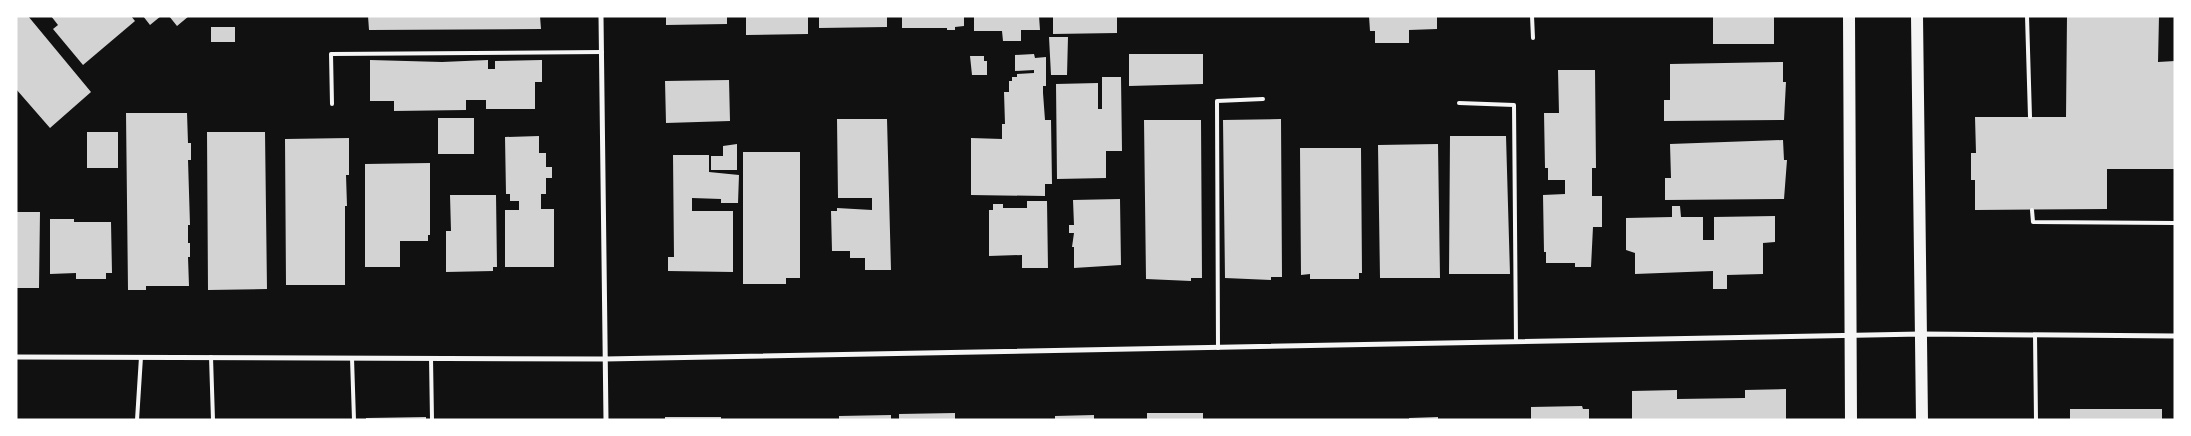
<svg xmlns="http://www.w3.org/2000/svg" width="2191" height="436" viewBox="0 0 2191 436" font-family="Quicksand,sans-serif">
<rect width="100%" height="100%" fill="#111"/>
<path fill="#d3d3d3" d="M 16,16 L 28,16 L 91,92 L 50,128 L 16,89 Z
M 51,16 L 131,16 L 135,21 L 83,65 L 53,29 L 58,25 Z
M 143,16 L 161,16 L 150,25 Z
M 169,16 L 189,16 L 177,26 Z
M 368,16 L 540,16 L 541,29 L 369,30 Z
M 666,16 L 727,16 L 727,24 L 666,25 Z
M 746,16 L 808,16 L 808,34 L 746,35 Z
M 819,16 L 887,16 L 887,27 L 819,28 Z
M 902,16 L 964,16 L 964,26 L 955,27 L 955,30 L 947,30 L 947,28 L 902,28 Z
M 974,16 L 1039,16 L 1040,30 L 1021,30 L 1021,41 L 1003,41 L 1002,31 L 974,31 Z
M 1053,16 L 1117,16 L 1117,33 L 1053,34 Z
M 1369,16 L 1437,16 L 1437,29 L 1409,30 L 1409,43 L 1375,43 L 1375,31 L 1370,31 Z
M 1713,16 L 1774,17 L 1774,44 L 1713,44 Z
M 2067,16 L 2159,16 L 2158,62 L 2175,61 L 2175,169 L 2107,169 L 2107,209 L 1975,210 L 1975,180 L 1971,180 L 1971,153 L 1976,153 L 1975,117 L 2066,117 Z
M 211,27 L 235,27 L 235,42 L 211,42 Z
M 1049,37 L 1068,37 L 1067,75 L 1051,75 Z
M 1034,54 L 1035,58 L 1046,57 L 1046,86 L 1043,86 L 1043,93 L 1045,120 L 1051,120 L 1052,184 L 1045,184 L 1045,196 L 971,195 L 971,138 L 1002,139 L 1002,124 L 1005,124 L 1004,92 L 1009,92 L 1009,81 L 1012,81 L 1012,77 L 1017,77 L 1017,74 L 1034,73 L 1034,70 L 1015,71 L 1015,55 Z
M 1129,54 L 1203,54 L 1203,84 L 1129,86 Z
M 970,56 L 984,56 L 984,61 L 987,61 L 987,75 L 972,75 Z
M 370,60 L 442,62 L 488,60 L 488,69 L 495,69 L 495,61 L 542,60 L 542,82 L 535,82 L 535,109 L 486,109 L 486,100 L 466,100 L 466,110 L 394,111 L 394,101 L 370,101 Z
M 1783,62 L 1783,82 L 1786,82 L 1784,120 L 1664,121 L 1664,100 L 1670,100 L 1670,64 Z
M 1558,70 L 1595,70 L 1596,168 L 1592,168 L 1592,196 L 1602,196 L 1602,227 L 1593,227 L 1591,267 L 1575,267 L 1575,263 L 1546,263 L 1546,252 L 1544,252 L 1543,195 L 1565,194 L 1565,180 L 1548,180 L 1548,168 L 1545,168 L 1544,113 L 1559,113 Z
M 1102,77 L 1121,77 L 1122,151 L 1106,151 L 1106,178 L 1057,179 L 1056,84 L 1098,83 L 1098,109 L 1102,109 Z
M 729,80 L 730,121 L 666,123 L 665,81 Z
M 126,113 L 187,113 L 188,143 L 191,143 L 191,160 L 188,160 L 190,225 L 188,225 L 188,243 L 190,243 L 190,257 L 188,257 L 189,286 L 146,286 L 146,290 L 128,290 Z
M 438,118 L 474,118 L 474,154 L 438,154 Z
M 837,119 L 887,119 L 891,270 L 865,270 L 865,258 L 850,258 L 850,251 L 832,251 L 831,211 L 837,211 L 837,208 L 872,210 L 872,198 L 838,198 Z
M 1281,119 L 1282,277 L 1271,277 L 1271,280 L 1225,278 L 1223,120 Z
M 1144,120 L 1201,120 L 1202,278 L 1191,278 L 1191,281 L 1146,279 Z
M 87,132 L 118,132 L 118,168 L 87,168 Z
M 207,132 L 265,132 L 267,289 L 208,290 Z
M 539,136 L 539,153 L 546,153 L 546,167 L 552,167 L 552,178 L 546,178 L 546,194 L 541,194 L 541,209 L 554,209 L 554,267 L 505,267 L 505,210 L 519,210 L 519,201 L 510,201 L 510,194 L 506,194 L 505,137 Z
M 1450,136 L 1506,136 L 1510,274 L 1449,274 Z
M 349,138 L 349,175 L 346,175 L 347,206 L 345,206 L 345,285 L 286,285 L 285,139 Z
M 1783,140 L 1784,160 L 1787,160 L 1784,199 L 1665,200 L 1665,178 L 1671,178 L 1670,144 Z
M 737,144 L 737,170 L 711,170 L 711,156 L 723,156 L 723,146 Z
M 1438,144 L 1440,278 L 1380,278 L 1378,145 Z
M 1300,148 L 1361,148 L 1362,273 L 1359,273 L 1359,279 L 1310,279 L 1310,274 L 1301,275 Z
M 743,152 L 800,152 L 800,278 L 786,278 L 786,284 L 743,284 Z
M 673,155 L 709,155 L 709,172 L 739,175 L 738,203 L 721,203 L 721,199 L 692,198 L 692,211 L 733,211 L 733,272 L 668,271 L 668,257 L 674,257 Z
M 430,163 L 430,235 L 428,235 L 428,241 L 400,241 L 400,267 L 365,267 L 365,164 Z
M 450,195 L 496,195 L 497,267 L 493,267 L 493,271 L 446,272 L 446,231 L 451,231 Z
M 1120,199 L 1121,265 L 1074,268 L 1074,247 L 1072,247 L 1074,233 L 1069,233 L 1069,225 L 1074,225 L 1073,200 Z
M 1027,201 L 1047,201 L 1048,268 L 1022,268 L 1022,255 L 989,256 L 989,210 L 993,210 L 993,204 L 1003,204 L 1003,208 L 1027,208 Z
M 1672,206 L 1680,206 L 1681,217 L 1703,217 L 1703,240 L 1714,240 L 1714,217 L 1775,216 L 1775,242 L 1763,243 L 1763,274 L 1727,275 L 1727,289 L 1713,289 L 1713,271 L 1635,274 L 1635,253 L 1626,250 L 1626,218 L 1672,217 Z
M 16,212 L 40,212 L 39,288 L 16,288 Z
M 50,219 L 74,219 L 74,222 L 111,222 L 112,273 L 106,273 L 106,279 L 76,279 L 76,273 L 50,274 Z
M 1786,389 L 1786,420 L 1632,420 L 1632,391 L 1677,390 L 1677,399 L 1745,398 L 1745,390 Z
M 1582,406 L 1583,409 L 1589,409 L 1589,420 L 1531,420 L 1531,407 Z
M 2070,409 L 2162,409 L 2162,420 L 2070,420 Z
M 955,413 L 955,420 L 899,420 L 899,414 Z
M 1147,413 L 1203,413 L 1203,420 L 1147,420 Z
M 891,415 L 891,420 L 839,420 L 839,416 Z
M 1094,415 L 1094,420 L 1055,420 L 1055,416 Z
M 426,417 L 426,420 L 366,420 L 366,418 Z
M 665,417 L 721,417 L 721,420 L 665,420 Z
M 1438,417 L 1438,420 L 1409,420 L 1409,418 Z"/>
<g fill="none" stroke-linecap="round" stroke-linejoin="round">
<path stroke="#f5f5f5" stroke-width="4" d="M 1532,16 L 1533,38
M 2027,16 L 2030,117
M 1459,103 L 1514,105 L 1516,342
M 332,104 L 331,54 L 602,52
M 2032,210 L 2033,222 L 2175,223
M 2035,335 L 2036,420
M 1218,348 L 1217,101 L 1263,99
M 211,357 L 213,420
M 352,358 L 354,420
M 431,358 L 432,420
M 137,420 L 141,357"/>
<path stroke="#f5f5f5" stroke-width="5" d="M 601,16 L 606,420
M 16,357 L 605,359 L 1921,334 L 2175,336"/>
<path stroke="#f5f5f5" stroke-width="12" d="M 1849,16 L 1851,420
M 1917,16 L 1922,420"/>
</g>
<rect width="2191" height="436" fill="none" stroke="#ffffff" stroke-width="35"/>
</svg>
